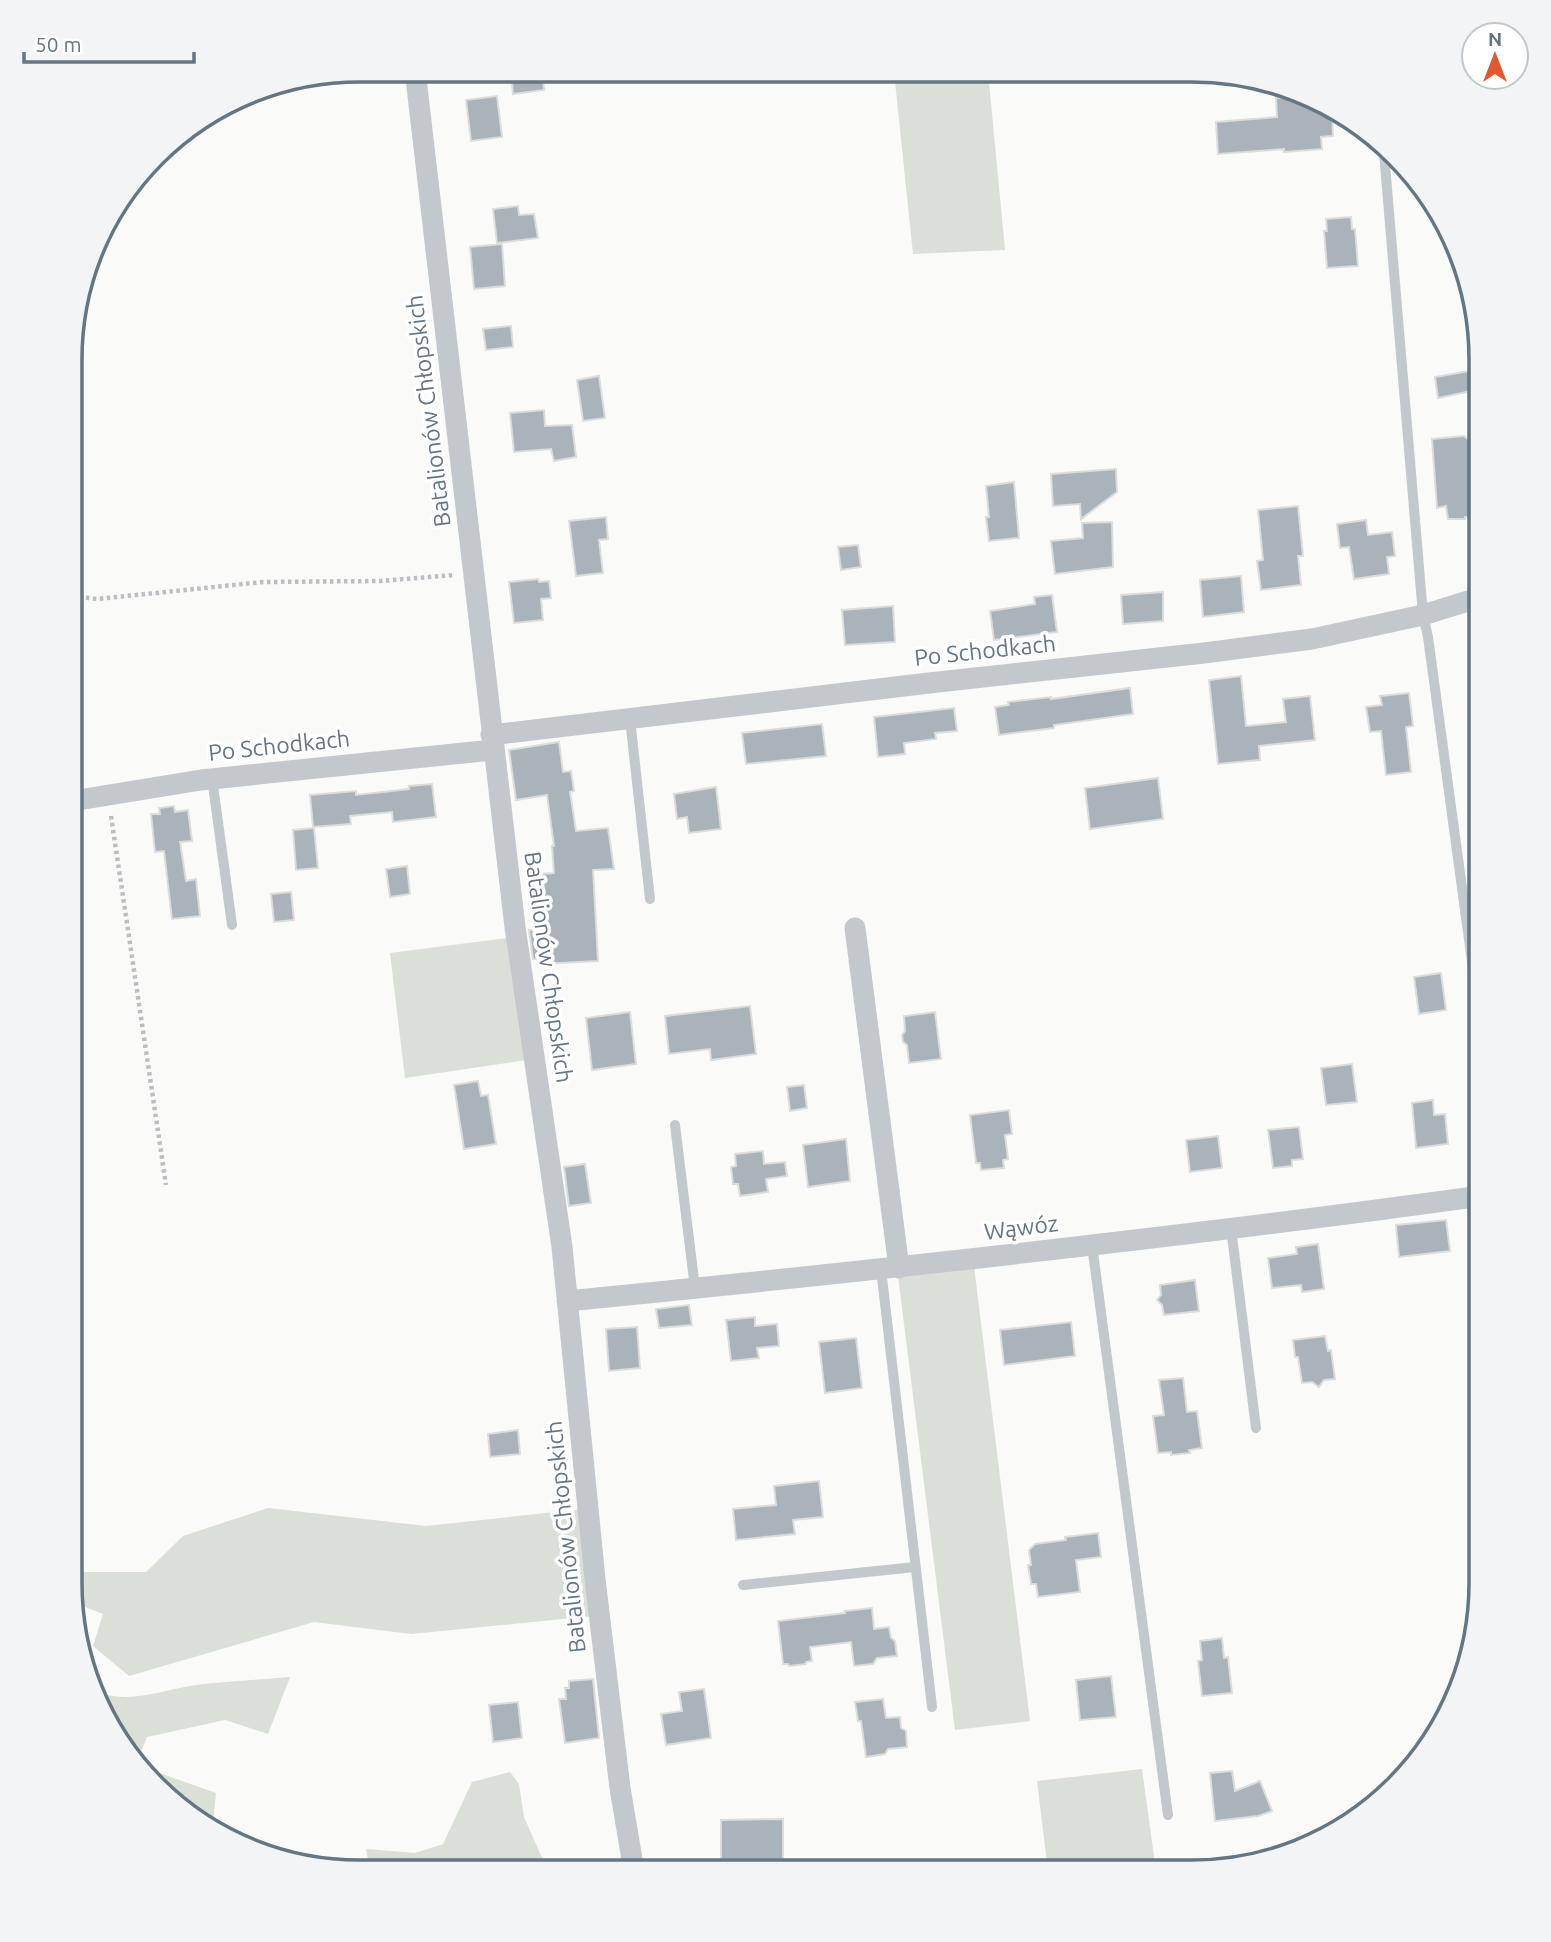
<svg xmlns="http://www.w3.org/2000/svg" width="1551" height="1942" viewBox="0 0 1551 1942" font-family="Ubuntu,sans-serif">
<rect width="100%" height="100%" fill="#fafaf8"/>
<path fill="#dadfd7" d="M 894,72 L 988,72 L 1005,250 L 913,254 Z
M 507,938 L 526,1060 L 405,1078 L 390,953 Z
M 974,1266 L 1030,1721 L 955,1730 L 898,1276 Z
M 268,1508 L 426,1526 L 583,1509 L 593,1616 L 411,1634 L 314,1622 L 129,1676 L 93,1646 L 103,1614 L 73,1602 L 71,1589 L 72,1572 L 146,1572 L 183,1536 Z
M 290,1677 L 268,1734 L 225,1720 L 147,1737 L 138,1759 L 109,1727 L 94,1690 C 126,1706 162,1690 196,1685 C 227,1681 258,1680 290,1677 Z
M 148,1769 L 216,1793 L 212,1830 L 199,1823 Z
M 1142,1769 L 1156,1871 L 1048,1871 L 1037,1781 Z
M 510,1772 L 519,1784 L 524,1817 L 547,1869 L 576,1866 L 579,1871 L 370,1871 L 366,1849 L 415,1853 L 443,1844 L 472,1782 Z"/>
<path fill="#aab3b9" stroke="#dcdcda" stroke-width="2" d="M 511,70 L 542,71 L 544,90 L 513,94 Z
M 497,96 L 502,137 L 471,141 L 466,100 Z
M 1294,97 L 1332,111 L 1333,136 L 1321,137 L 1322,149 L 1284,152 L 1284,149 L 1218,154 L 1216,122 L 1277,117 L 1276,98 Z
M 518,206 L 519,215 L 534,214 L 538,238 L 497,243 L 493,209 Z
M 1351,217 L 1352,229 L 1355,229 L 1358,266 L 1327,268 L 1324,231 L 1327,231 L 1326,219 Z
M 502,244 L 505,286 L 474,289 L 470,247 Z
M 511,326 L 513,347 L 486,350 L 483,329 Z
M 1481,369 L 1481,389 L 1438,398 L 1435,377 Z
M 599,376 L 605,418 L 583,421 L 577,380 Z
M 544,410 L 545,426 L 572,425 L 576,457 L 554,461 L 551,449 L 514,452 L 510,413 Z
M 1464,436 L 1472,443 L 1476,482 L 1481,482 L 1481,516 L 1465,517 L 1465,519 L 1448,519 L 1446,506 L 1437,508 L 1432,439 Z
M 1116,469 L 1117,492 L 1081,519 L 1080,504 L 1053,506 L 1051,474 Z
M 1014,482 L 1019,538 L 989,541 L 986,517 L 989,517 L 986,486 Z
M 1298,506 L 1303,556 L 1298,556 L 1301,585 L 1261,590 L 1257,561 L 1263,560 L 1258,510 Z
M 606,517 L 608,539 L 599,540 L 603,573 L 576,576 L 569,521 Z
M 1366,520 L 1368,535 L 1392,532 L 1395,556 L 1387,557 L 1389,574 L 1354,579 L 1349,547 L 1340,548 L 1337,524 Z
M 1112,522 L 1113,567 L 1055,574 L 1051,541 L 1083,538 L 1082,523 Z
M 858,545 L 861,567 L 841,570 L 838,547 Z
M 1241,576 L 1244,612 L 1203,617 L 1200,580 Z
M 538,579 L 539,582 L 549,581 L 551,598 L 541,599 L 543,620 L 514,623 L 509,582 Z
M 1163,592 L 1163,621 L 1123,624 L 1121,595 Z
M 1052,595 L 1057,632 L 994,640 L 990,611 L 1035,604 L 1034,597 Z
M 893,606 L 895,642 L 845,645 L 842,610 Z
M 1241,676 L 1246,726 L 1286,722 L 1283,699 L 1310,696 L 1315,740 L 1259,746 L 1260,760 L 1218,764 L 1209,680 Z
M 1130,688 L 1133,714 L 1054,725 L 1054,728 L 999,735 L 995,707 L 1009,705 L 1008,702 L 1051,697 L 1051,699 Z
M 1409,693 L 1413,726 L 1406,727 L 1411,772 L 1386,775 L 1381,731 L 1370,732 L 1366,707 L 1382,705 L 1380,696 Z
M 954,708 L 957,731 L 935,733 L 936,739 L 904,743 L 905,754 L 878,757 L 874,717 Z
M 822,724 L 826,756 L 746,764 L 742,733 Z
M 559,742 L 563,772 L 571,771 L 574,791 L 570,792 L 576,831 L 608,828 L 614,869 L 593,870 L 598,961 L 540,964 L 541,959 L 533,959 L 529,930 L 539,930 L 536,874 L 554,873 L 552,846 L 554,846 L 547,795 L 516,800 L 509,750 Z
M 1158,778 L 1163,819 L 1090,829 L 1085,788 Z
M 432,784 L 436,817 L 393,822 L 392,812 L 350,816 L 351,824 L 313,827 L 310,795 L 356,791 L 356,795 L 409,789 L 409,786 Z
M 716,787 L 721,829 L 689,833 L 687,817 L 677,819 L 674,794 Z
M 174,806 L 175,812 L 188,810 L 192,841 L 180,842 L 186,881 L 196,879 L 200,916 L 172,919 L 164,851 L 155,852 L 151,814 L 160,814 L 159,808 Z
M 314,828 L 318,868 L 296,870 L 293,830 Z
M 407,866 L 410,894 L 390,897 L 386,869 Z
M 291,892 L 294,920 L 274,922 L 271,894 Z
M 1441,973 L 1446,1010 L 1419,1014 L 1414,977 Z
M 750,1006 L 756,1054 L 711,1060 L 710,1049 L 669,1054 L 665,1016 Z
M 630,1012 L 636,1064 L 592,1070 L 586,1018 Z
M 935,1012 L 941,1059 L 909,1063 L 907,1045 L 903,1042 L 902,1035 L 905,1031 L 904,1016 Z
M 1352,1064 L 1357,1102 L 1326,1105 L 1321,1068 Z
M 478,1081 L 481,1096 L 488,1095 L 496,1144 L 464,1149 L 454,1085 Z
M 804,1085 L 807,1108 L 790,1111 L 787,1087 Z
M 1433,1100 L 1434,1115 L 1445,1114 L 1448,1144 L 1416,1148 L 1412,1103 Z
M 1009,1110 L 1012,1134 L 1005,1135 L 1008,1159 L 1003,1160 L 1004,1168 L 981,1170 L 980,1163 L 976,1163 L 970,1115 Z
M 1299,1127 L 1303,1159 L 1292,1160 L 1292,1166 L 1273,1168 L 1268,1130 Z
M 1218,1136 L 1222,1168 L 1190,1172 L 1186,1140 Z
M 846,1139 L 850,1181 L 808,1187 L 803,1145 Z
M 763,1151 L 764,1164 L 785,1162 L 787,1176 L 766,1179 L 768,1192 L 740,1196 L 738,1184 L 733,1184 L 731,1167 L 736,1166 L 735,1154 Z
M 585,1164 L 591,1203 L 569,1206 L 564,1167 Z
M 1446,1220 L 1450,1251 L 1399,1257 L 1396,1225 Z
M 1318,1244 L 1324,1289 L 1302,1292 L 1301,1285 L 1272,1288 L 1268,1258 L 1297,1254 L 1296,1247 Z
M 1195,1280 L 1199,1311 L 1164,1315 L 1162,1305 L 1157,1300 L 1161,1295 L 1160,1285 Z
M 689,1305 L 692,1325 L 659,1328 L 656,1309 Z
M 755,1317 L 755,1326 L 777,1324 L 779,1346 L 757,1348 L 759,1358 L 731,1361 L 726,1320 Z
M 1071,1322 L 1075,1356 L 1004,1365 L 1000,1330 Z
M 637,1327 L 640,1368 L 609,1371 L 606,1329 Z
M 1325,1336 L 1328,1351 L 1331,1350 L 1335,1379 L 1324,1380 L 1319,1387 L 1312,1382 L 1302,1383 L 1298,1357 L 1295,1357 L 1293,1340 Z
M 856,1338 L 862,1388 L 825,1393 L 819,1342 Z
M 1183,1378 L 1187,1412 L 1197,1411 L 1202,1448 L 1189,1450 L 1190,1453 L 1171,1455 L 1171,1452 L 1158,1453 L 1153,1416 L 1164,1415 L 1159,1380 Z
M 518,1430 L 520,1454 L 490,1457 L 488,1434 Z
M 819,1481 L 823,1517 L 793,1520 L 795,1534 L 736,1540 L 733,1509 L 776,1505 L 774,1486 Z
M 1098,1533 L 1101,1557 L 1076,1560 L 1080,1592 L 1038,1597 L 1036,1584 L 1031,1584 L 1028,1565 L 1031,1565 L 1029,1550 L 1035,1544 L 1066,1540 L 1065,1537 Z
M 872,1608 L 874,1629 L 889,1627 L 891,1638 L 895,1641 L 897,1656 L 877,1658 L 873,1664 L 854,1666 L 851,1642 L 810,1647 L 812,1661 L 806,1662 L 806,1664 L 789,1666 L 788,1664 L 783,1664 L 778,1621 L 845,1613 L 845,1611 Z
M 1222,1638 L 1224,1658 L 1228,1657 L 1232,1693 L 1202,1696 L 1198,1661 L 1202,1660 L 1200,1641 Z
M 1111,1676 L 1116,1717 L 1080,1720 L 1076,1680 Z
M 593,1679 L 599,1738 L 565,1743 L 559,1699 L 566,1699 L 565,1688 L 569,1688 L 569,1681 Z
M 704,1689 L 711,1738 L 666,1745 L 661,1714 L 682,1711 L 679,1692 Z
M 883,1699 L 886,1718 L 900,1717 L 901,1728 L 906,1731 L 907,1747 L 888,1749 L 885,1754 L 866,1757 L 861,1721 L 858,1721 L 855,1702 Z
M 518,1702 L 522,1738 L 493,1742 L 489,1705 Z
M 1232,1771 L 1235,1791 L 1260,1781 L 1272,1811 L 1258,1816 L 1215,1821 L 1210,1773 Z
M 783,1819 L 783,1859 L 721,1859 L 721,1820 Z"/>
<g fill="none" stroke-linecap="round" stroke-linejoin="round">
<path stroke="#bbbfc2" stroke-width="4.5" stroke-dasharray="3.5 3.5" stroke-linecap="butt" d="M 72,596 L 97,599 L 263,582 L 380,581 L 454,575
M 111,816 L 166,1185"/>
<path stroke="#c3c8cc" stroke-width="10" d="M 1384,153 L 1423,615 L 1428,637 L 1481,1028
M 630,719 L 650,899
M 212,778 L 232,925
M 675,1125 L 695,1288
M 1231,1228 L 1256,1428
M 1092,1245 L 1168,1815
M 881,1269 L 932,1707
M 743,1585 L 915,1567"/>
<path stroke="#c3c8cc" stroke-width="21" d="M 415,70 L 515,927 L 562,1247 L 595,1579 L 620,1788 L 634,1871
M 491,735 L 929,683 L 1204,653 L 1312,639 L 1423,615 L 1481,597
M 72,801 L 201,780 L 493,750
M 855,928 L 899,1268
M 567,1301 C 872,1271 1177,1238 1481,1196"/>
</g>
<g text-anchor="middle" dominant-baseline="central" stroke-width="7" stroke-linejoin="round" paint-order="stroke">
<g font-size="23" fill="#657683" stroke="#fff">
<text transform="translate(428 411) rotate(-97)">Batalionów Chłopskich</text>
<text transform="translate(985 650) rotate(-6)">Po Schodkach</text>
<text transform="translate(279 745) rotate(-6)">Po Schodkach</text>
<text transform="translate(549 967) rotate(82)">Batalionów Chłopskich</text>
<text transform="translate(1021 1227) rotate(-7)">Wąwóz</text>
<text transform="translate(565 1537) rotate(-96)">Batalionów Chłopskich</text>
</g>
</g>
<path d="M0 0H1551V1942H0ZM359 82H1192A277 277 0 0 1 1469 359V1583A277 277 0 0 1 1192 1860H359A277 277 0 0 1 82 1583V359A277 277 0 0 1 359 82Z" fill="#f3f4f5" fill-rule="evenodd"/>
<path fill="none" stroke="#657683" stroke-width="3.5" d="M359 82H1192A277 277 0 0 1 1469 359V1583A277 277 0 0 1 1192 1860H359A277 277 0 0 1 82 1583V359A277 277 0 0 1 359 82Z"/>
<g transform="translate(1495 56)"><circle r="33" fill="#ffffff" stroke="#c1c8cd" stroke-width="2"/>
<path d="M0-5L12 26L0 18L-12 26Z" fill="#e4572e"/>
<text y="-10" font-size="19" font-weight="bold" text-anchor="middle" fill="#657683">N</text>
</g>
<path d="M24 52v10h170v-10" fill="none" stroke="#657683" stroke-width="3.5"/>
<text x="35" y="52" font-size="21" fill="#657683" stroke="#ffffff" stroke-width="5" paint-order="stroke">50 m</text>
</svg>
